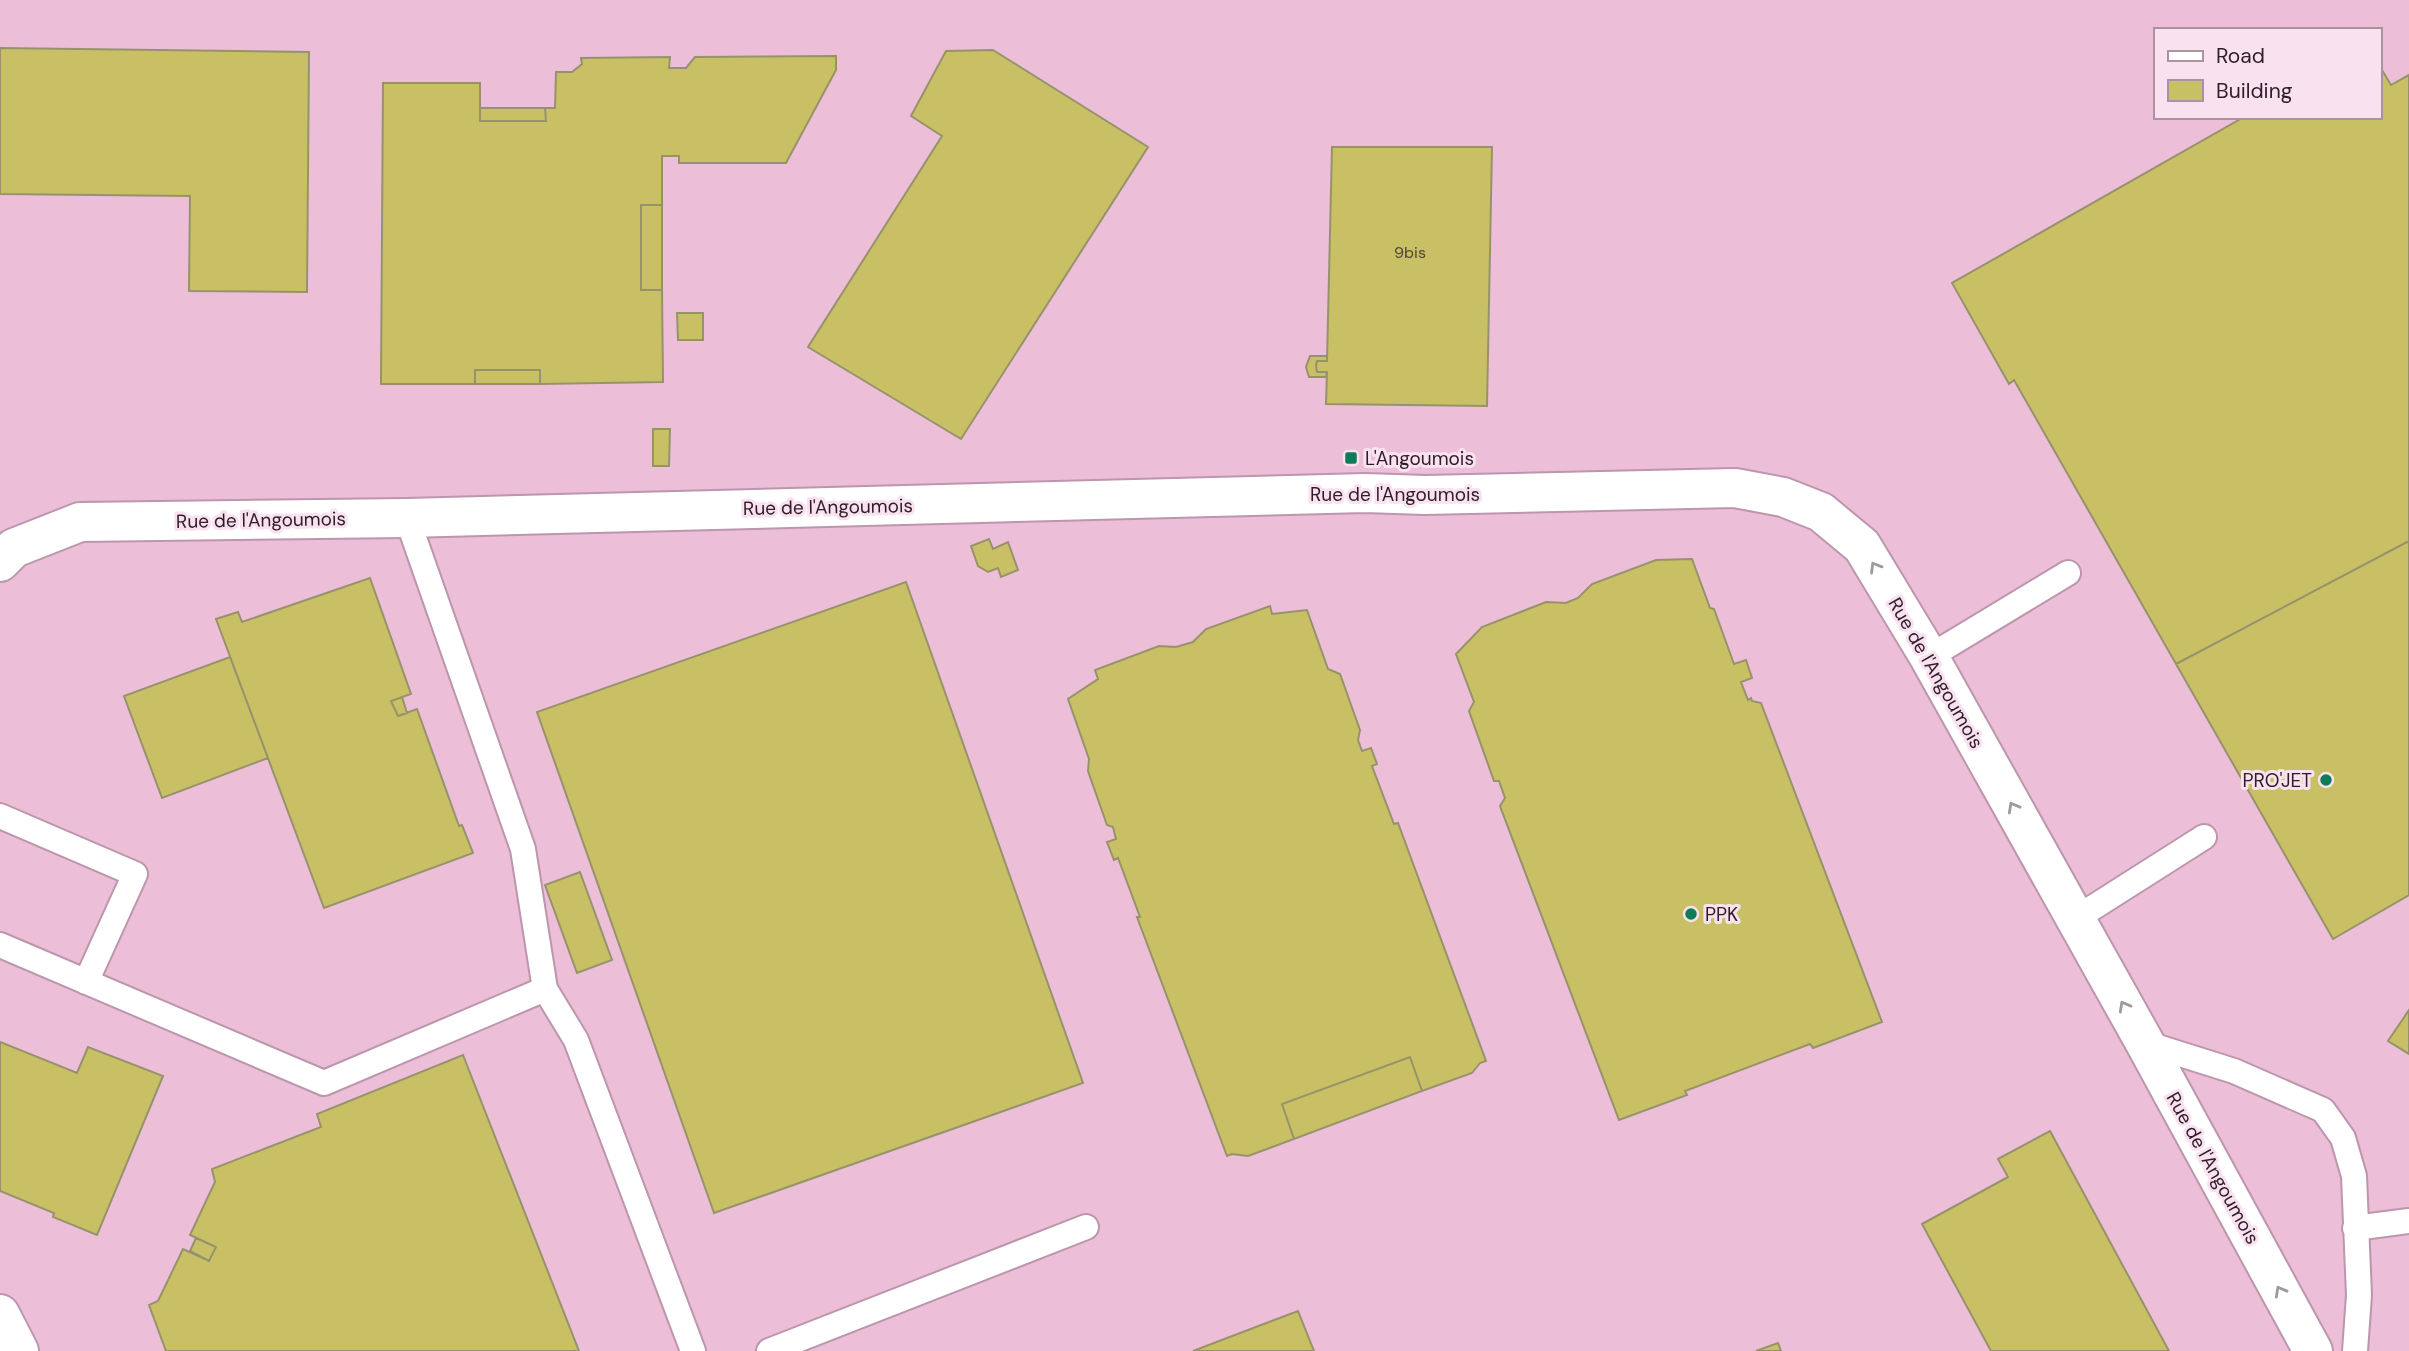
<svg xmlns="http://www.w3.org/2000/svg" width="2409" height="1351" viewBox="0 0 2409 1351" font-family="'DM Sans',sans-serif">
<rect width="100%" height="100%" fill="#f7cee5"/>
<path fill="#ecbed7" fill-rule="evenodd" d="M 0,0 L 2409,0 L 2409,1351 L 0,1351 ZM 2155,30 L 2379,30 L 2379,117 L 2155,117 Z"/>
<path fill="#c9c066" stroke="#96936c" stroke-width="2" d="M 0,48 L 309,52 L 307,292 L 189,291 L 190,196 L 0,194 Z
M 993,50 L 1148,147 L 961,439 L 808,347 L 942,136 L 911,116 L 946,51 Z
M 836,56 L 836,70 L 786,163 L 679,163 L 679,156 L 662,156 L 662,205 L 641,205 L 641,290 L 662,290 L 663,382 L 540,384 L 540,370 L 475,370 L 475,384 L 381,384 L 383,83 L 480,83 L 480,121 L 546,121 L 545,108 L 555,108 L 556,72 L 572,72 L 582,64 L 581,58 L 670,57 L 669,68 L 686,68 L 695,57 Z
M 2379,65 L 2391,85 L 2409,75 L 2409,541 L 2176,664 L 2014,380 L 2009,384 L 1952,283 L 2244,117 L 2379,117 Z
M 480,108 L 545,108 L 546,121 L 480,121 Z
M 1332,147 L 1492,147 L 1487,406 L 1326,404 L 1327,372 L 1317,372 L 1316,366 L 1317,361 L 1327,361 Z
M 641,205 L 662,205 L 662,290 L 641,290 Z
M 677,313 L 703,313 L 703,340 L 678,340 Z
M 1310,356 L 1327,356 L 1327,361 L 1317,361 L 1316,366 L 1317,372 L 1327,372 L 1326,377 L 1309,377 L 1306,367 Z
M 475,370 L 540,370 L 540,384 L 475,384 Z
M 653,429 L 670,429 L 669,466 L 653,466 Z
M 989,539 L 993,549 L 1008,542 L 1018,570 L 1001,577 L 998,568 L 988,572 L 978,566 L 971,546 Z
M 2409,541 L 2409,895 L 2333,939 L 2176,664 Z
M 1692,559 L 1710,608 L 1714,609 L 1734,664 L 1746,660 L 1752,678 L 1741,682 L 1748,700 L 1751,698 L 1752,701 L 1761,703 L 1882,1022 L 1813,1048 L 1810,1044 L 1685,1091 L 1687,1095 L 1619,1120 L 1500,806 L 1505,798 L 1499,781 L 1494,781 L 1469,711 L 1474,702 L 1456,654 L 1482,627 L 1546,602 L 1566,603 L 1578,598 L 1592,584 L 1656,560 Z
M 370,578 L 411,694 L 391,701 L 398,716 L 417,709 L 459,826 L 462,825 L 473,853 L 324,908 L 216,619 L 238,612 L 242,622 Z
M 906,582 L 1083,1083 L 714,1213 L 537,712 Z
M 1270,606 L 1272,614 L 1307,610 L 1328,669 L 1340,674 L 1360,730 L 1358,740 L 1362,751 L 1371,748 L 1377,764 L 1372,766 L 1394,824 L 1398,823 L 1486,1061 L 1480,1063 L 1472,1073 L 1422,1091 L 1410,1057 L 1282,1104 L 1294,1139 L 1248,1156 L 1232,1154 L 1227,1156 L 1137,917 L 1140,917 L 1118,858 L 1114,860 L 1107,842 L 1116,839 L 1113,827 L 1107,825 L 1088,771 L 1089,759 L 1068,699 L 1098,679 L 1095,670 L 1159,646 L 1176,647 L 1193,642 L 1206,629 Z
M 230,657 L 268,758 L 162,798 L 124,696 Z
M 402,697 L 407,713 L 398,716 L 391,701 Z
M 580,872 L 612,960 L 577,973 L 545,885 Z
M 2409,1010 L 2409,1054 L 2388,1041 Z
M 0,1042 L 77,1073 L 88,1047 L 163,1076 L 97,1235 L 53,1217 L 54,1213 L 0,1191 Z
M 463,1055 L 579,1351 L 166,1351 L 149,1305 L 158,1301 L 183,1249 L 209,1261 L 216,1247 L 190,1235 L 215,1182 L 212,1169 L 321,1127 L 317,1114 Z
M 1410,1057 L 1422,1091 L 1294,1139 L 1282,1104 Z
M 2050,1131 L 2169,1351 L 1991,1351 L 1922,1224 L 2008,1177 L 1998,1159 Z
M 196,1238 L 216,1247 L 209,1261 L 190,1251 Z
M 1298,1311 L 1314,1351 L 1193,1351 Z
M 1778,1343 L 1781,1351 L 1756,1351 Z"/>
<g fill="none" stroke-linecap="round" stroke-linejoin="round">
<defs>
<path id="lane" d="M 407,518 L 523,849 L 545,989 L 576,1040 L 693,1351
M 1929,657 L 2068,573
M 0,816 L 135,874 L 86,982
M 2075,919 L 2204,837
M 0,945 L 324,1083 L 545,989
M 2145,1043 L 2234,1071 L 2323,1110 L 2343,1138 L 2354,1176 L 2359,1295 L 2355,1351
M 2355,1228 L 2409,1221
M 769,1351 L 1086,1227"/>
<path id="street" d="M 0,562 L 14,548 L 80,522 L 407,518 L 1365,493 L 1425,495 L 1735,488 L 1783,497 L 1821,512 L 1862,546 L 1929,657 L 2145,1043 L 2313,1351
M 0,1314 L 19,1351"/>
</defs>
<use href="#lane" stroke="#bc96ac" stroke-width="28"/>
<use href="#street" stroke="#bc96ac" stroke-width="42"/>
<use href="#lane" stroke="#fff" stroke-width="24"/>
<use href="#street" stroke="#fff" stroke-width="38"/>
</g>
<defs><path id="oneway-chevron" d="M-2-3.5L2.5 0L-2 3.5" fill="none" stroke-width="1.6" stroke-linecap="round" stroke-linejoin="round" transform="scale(1.75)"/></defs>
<g stroke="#a09a9e">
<use href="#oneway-chevron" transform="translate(1875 567) rotate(-121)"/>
<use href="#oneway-chevron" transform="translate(2013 807) rotate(-119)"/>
<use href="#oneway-chevron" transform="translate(2124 1006) rotate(-119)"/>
<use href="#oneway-chevron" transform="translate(2280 1291) rotate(-119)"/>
</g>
<g fill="#0e7c58" stroke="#fae1ef" stroke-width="2.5">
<rect x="1344" y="451" width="14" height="14" rx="3.5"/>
<circle cx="2326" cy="780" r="7"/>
<circle cx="1691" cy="914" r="7"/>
</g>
<g text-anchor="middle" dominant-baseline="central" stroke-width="6" stroke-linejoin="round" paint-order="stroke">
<g font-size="16" fill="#544637">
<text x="1410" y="252">9bis</text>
</g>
<g font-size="19" fill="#2d1e27" stroke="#fae1ef" text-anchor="start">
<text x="1365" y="458">L'Angoumois</text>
<text x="2312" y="780" text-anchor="end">PRO'JET</text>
<text x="1705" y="914">PPK</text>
</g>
<g font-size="19" fill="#2d1e27" stroke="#fae1ef">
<text x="1395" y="494">Rue de l'Angoumois</text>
<text transform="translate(828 507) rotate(-1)">Rue de l'Angoumois</text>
<text transform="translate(261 520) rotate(-1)">Rue de l'Angoumois</text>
<text transform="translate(1936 673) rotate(60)">Rue de l'Angoumois</text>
<text transform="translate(2213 1168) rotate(61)">Rue de l'Angoumois</text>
</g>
</g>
<rect x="2154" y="28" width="228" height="91" fill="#fae1ef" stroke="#a8939f" stroke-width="2"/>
<rect x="2168" y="51" width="35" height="10" fill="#ffffff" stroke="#a8939f" stroke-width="2"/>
<text x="2216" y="63" font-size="21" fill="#2d1e27">Road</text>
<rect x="2168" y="80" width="35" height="21" fill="#c9c066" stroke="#a8939f" stroke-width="2"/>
<text x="2216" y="98" font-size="21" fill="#2d1e27">Building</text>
</svg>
